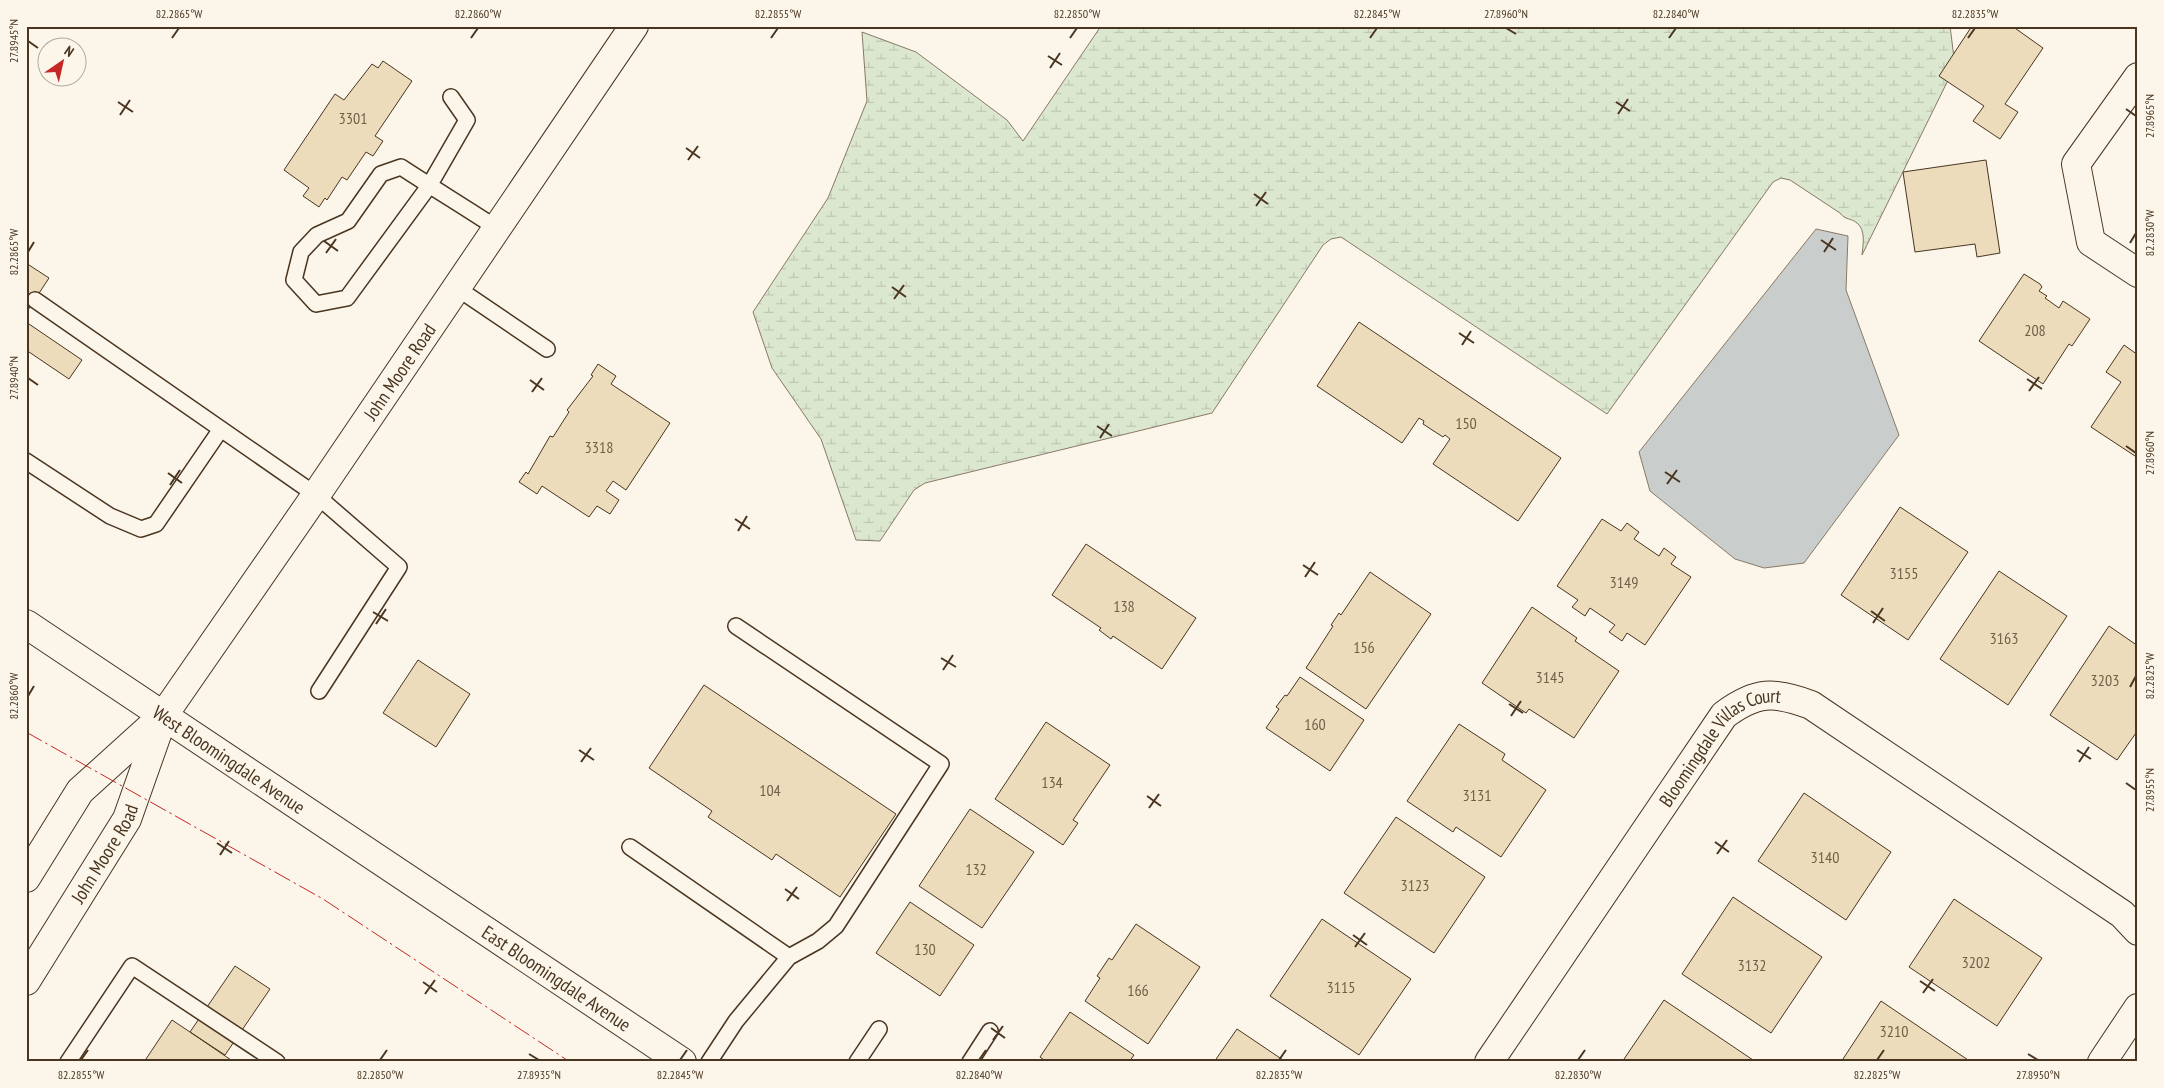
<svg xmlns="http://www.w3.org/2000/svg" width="2164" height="1088" viewBox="0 0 2164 1088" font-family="'PT Sans Narrow',sans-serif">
<defs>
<pattern id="wetland-marsh" width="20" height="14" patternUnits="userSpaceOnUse" patternTransform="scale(1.25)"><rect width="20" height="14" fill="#dce7d0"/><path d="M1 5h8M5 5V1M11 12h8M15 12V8" fill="none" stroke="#bec7b2"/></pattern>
</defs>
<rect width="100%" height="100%" fill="#fbf6e9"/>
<path fill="url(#wetland-marsh)" stroke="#887966" d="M 1101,26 L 1950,26 L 1955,66 L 1862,255 C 1863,245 1866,230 1857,223 C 1851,218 1845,220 1840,213 L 1790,180 L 1781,178 L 1773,182 L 1607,414 L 1341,237 L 1331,239 L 1323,245 L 1212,413 L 925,483 L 914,490 L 880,541 L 856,540 L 821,439 L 772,368 L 753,312 L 828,198 L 867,101 L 862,32 L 916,52 L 1007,120 L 1023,141 Z"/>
<path fill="#c9cecd" stroke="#887966" d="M 1816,229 L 1848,236 L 1846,290 L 1899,435 L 1804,563 L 1764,568 L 1735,559 L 1650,491 L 1639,452 Z"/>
<path fill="#ecdcbc" stroke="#4a3520" d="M 1972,26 L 2012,26 L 2043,48 L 2005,104 L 2018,112 L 2000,139 L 1973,121 L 1984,106 L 1939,76 Z
M 383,61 L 412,81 L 375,136 L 383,141 L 373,156 L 366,152 L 347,180 L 342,177 L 327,200 L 325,198 L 319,207 L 303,196 L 309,188 L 284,170 L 335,94 L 344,100 L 372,64 L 378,68 Z
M 1986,160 L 2000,253 L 1977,257 L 1975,244 L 1915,252 L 1903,172 Z
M 26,263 L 49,278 L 26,313 Z
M 2024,274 L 2040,284 L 2042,287 L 2039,291 L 2047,296 L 2045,298 L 2059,308 L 2063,301 L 2090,319 L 2072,346 L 2069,344 L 2043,384 L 1979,341 Z
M 26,322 L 82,360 L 69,379 L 29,352 L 26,356 Z
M 1359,322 L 1561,458 L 1518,521 L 1433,464 L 1450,439 L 1445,435 L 1443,437 L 1423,424 L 1424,421 L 1419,418 L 1402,443 L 1317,386 Z
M 2124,345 L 2138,355 L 2138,458 L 2091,427 L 2121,382 L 2106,372 Z
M 598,364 L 616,376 L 611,384 L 670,423 L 626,490 L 613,481 L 606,491 L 619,500 L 610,514 L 597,506 L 589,517 L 542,486 L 537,494 L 519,482 L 526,472 L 528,474 L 550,436 L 553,437 L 569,412 L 567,410 L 593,376 L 591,375 Z
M 1900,507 L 1968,552 L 1908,640 L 1841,595 Z
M 1602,519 L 1621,531 L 1627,523 L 1639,532 L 1634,539 L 1659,556 L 1664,548 L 1676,557 L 1671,564 L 1691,577 L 1645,645 L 1627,633 L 1622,641 L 1609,632 L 1615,625 L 1590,608 L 1585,616 L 1572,607 L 1578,600 L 1557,586 Z
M 1086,544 L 1196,618 L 1162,669 L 1113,636 L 1111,639 L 1099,630 L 1101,628 L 1052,595 Z
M 1999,571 L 2067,616 L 2008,705 L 1940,659 Z
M 1370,572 L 1431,614 L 1366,709 L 1306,668 L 1333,626 L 1331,625 L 1339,613 L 1341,615 Z
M 1532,607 L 1577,638 L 1575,641 L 1619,671 L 1574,738 L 1529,709 L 1526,713 L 1482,683 Z
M 2109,626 L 2138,646 L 2138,730 L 2117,760 L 2050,715 Z
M 418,660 L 470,694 L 436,747 L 383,713 Z
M 1300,677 L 1364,720 L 1330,771 L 1266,728 L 1279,709 L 1276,707 L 1285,695 L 1287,696 Z
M 704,685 L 896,814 L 840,897 L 776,854 L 772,860 L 708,817 L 712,811 L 649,768 Z
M 1046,722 L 1110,765 L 1073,820 L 1078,823 L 1063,845 L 995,799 Z
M 1459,724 L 1505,754 L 1502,760 L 1546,790 L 1501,857 L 1456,827 L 1453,832 L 1407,801 Z
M 1804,793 L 1891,852 L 1846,920 L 1758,861 Z
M 970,809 L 1034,852 L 982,928 L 919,886 Z
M 1396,817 L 1485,877 L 1434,953 L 1344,893 Z
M 1733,897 L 1822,957 L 1771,1033 L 1682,974 Z
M 1954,899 L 2042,958 L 1997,1026 L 1909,967 Z
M 910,902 L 974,945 L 940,996 L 876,953 Z
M 1322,919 L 1411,979 L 1359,1055 L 1270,996 Z
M 1136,924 L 1200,967 L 1148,1044 L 1085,1001 L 1100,978 L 1097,976 L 1109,958 L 1112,960 Z
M 235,966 L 270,989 L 225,1055 L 190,1032 Z
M 1664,1000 L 1753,1060 L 1751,1062 L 1622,1062 Z
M 1881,1001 L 1971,1062 L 1841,1062 Z
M 1070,1012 L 1134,1055 L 1129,1062 L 1047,1062 L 1040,1057 Z
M 172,1020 L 190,1032 L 234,1062 L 144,1062 Z
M 1237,1029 L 1286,1062 L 1214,1062 Z"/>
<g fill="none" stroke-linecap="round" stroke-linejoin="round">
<defs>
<path id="lane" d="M 451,97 L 467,120 L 429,186 L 347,298 L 316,304 L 294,280 L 301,252 L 317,235 L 348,221 L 381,174 L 401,167 C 433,188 466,208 498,229
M 457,288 L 547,349
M 35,300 L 316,495 L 399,567 L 319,691
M 26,461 L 110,516 L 141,529 L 156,524 L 221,429
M 630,847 L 789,957
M 68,1062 L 132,966 L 277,1062
M 709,1062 L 736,1021 L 789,957 L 818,941 L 836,926 L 941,764 L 736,626
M 857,1062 L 879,1029
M 970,1062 L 990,1031"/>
<g id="street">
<path d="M 2138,77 L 2076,164 L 2091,242 L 2138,273"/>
<path id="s1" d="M 1489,1062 L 1724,715 C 1756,691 1774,691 1811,705 L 2122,914 L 2138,931"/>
<path d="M 2102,1062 L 2138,1008"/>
</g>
<g id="secondary">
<path id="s2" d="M 26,624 L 682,1062"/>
<path id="s3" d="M 26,878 L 80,791 L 163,716 L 316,495 L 634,26"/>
<path id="s4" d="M 26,981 L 127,819 L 162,720"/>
</g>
</defs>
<use href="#lane" stroke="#4a3520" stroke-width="18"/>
<use href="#street" stroke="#4a3520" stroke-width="30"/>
<use href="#secondary" stroke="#4a3520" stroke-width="30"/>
<use href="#lane" stroke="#fbf6e9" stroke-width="15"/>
<use href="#street" stroke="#fbf6e9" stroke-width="28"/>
<use href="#secondary" stroke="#fbf6e9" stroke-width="28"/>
<path stroke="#c62828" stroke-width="1" stroke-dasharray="18 4 2.5 4" stroke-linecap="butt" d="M 26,732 L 323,899 L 570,1062"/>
</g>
<path fill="none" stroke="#4a3520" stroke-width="2" d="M 1506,28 L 1516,34M 172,38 L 179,28M 471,38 L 478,28M 771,38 L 778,28M 1070,38 L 1077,28M 1370,38 L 1377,28M 1669,38 L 1676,28M 1968,38 L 1975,28M 28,41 L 38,48M 1048,56 L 1062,65M 1050,68 L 1060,53M 118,102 L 133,112M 1616,102 L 1630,111M 2126,109 L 2136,116M 1618,114 L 1628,99M 120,115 L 130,100M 686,148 L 700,158M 688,160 L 698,146M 1254,194 L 1268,204M 1256,206 L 1266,192M 1821,240 L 1836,250M 324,241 L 338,251M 2130,243 L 2136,233M 28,252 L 34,242M 1824,252 L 1833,238M 326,253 L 336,239M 892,287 L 906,297M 894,299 L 904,285M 1459,333 L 1474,343M 1462,345 L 1471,331M 28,378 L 38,385M 2027,379 L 2042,389M 530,380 L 544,390M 2029,391 L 2039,377M 532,392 L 542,378M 1097,426 L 1112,436M 1100,438 L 1109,424M 2126,446 L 2136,453M 1665,472 L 1680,482M 168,473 L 182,483M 1667,484 L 1677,470M 170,485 L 180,470M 735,519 L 750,529M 738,531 L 747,516M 1303,565 L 1318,575M 1305,577 L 1315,562M 1871,611 L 1885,621M 373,612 L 388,621M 1873,623 L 1883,608M 376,624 L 386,609M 941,658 L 956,667M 943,670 L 953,655M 2130,687 L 2136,676M 28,696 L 34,686M 1509,704 L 1523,713M 1511,716 L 1521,701M 579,750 L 594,760M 2077,750 L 2091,759M 581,762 L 591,748M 2079,762 L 2089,747M 2126,783 L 2136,790M 1147,796 L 1161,806M 1149,808 L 1159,794M 1715,842 L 1729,852M 217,843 L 232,853M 1717,854 L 1727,840M 220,855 L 229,841M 785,889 L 799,899M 787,901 L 797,887M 1353,935 L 1367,945M 1355,947 L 1365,933M 1920,981 L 1935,991M 423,982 L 437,992M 1923,993 L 1933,979M 425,994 L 435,980M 991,1028 L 1005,1038M 993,1040 L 1003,1026M 529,1054 L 539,1060M 2028,1054 L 2038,1060M 81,1060 L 88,1050M 380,1060 L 387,1050M 680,1060 L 687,1050M 979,1060 L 986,1050M 1279,1060 L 1286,1050M 1578,1060 L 1585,1050M 1877,1060 L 1884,1050"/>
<g text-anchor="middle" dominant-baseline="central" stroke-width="4" stroke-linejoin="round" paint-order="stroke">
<g font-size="16" fill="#725f47">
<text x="353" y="118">3301</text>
<text x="2035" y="330">208</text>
<text x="1466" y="423">150</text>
<text x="599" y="447">3318</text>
<text x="1904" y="573">3155</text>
<text x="1624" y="582">3149</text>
<text x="1124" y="606">138</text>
<text x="2004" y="638">3163</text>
<text x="1364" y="647">156</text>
<text x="1550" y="677">3145</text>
<text x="2105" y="680">3203</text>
<text x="1315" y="724">160</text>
<text x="1052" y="782">134</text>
<text x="770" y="790">104</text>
<text x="1477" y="795">3131</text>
<text x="1825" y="857">3140</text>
<text x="976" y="869">132</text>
<text x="1415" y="885">3123</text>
<text x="925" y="949">130</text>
<text x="1976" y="962">3202</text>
<text x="1752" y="965">3132</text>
<text x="1341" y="987">3115</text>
<text x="1138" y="990">166</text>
<text x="1894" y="1031">3210</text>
</g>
<g font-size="19" fill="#4a3520" stroke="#fbf6e9">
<text stroke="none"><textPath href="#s3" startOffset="632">John Moore Road</textPath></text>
<text stroke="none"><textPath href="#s1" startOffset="396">Bloomingdale Villas Court</textPath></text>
<text stroke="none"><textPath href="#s2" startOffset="244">West Bloomingdale Avenue</textPath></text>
<text stroke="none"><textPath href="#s4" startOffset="150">John Moore Road</textPath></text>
<text stroke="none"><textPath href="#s2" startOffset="638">East Bloomingdale Avenue</textPath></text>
</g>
</g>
<rect width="2164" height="1088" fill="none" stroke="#fbf6e9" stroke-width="55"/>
<g transform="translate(62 62) rotate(34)"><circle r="24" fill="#fbf6e9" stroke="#b4a999"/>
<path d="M0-4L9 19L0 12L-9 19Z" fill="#c62828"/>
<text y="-8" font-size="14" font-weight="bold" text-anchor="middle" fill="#4a3520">N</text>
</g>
<rect x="28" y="28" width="2108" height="1032" fill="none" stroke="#4a3520" stroke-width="2"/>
<g font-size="12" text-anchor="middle" fill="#4a3520">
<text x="179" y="18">82.2865°W</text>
<text x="478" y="18">82.2860°W</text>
<text x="778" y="18">82.2855°W</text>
<text x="1077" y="18">82.2850°W</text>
<text x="1377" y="18">82.2845°W</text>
<text x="1506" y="18">27.8960°N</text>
<text x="1676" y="18">82.2840°W</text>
<text x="1975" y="18">82.2835°W</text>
<text transform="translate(14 41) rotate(-90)" y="4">27.8945°N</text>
<text transform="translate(2150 116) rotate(-90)" y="4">27.8965°N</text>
<text transform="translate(2150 233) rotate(-90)" y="4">82.2830°W</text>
<text transform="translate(14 252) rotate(-90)" y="4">82.2865°W</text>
<text transform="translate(14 378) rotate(-90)" y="4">27.8940°N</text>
<text transform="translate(2150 453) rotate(-90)" y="4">27.8960°N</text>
<text transform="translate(2150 676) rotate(-90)" y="4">82.2825°W</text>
<text transform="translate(14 696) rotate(-90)" y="4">82.2860°W</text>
<text transform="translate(2150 790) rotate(-90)" y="4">27.8955°N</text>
<text x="81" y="1079">82.2855°W</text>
<text x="380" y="1079">82.2850°W</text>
<text x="539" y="1079">27.8935°N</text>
<text x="680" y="1079">82.2845°W</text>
<text x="979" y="1079">82.2840°W</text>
<text x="1279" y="1079">82.2835°W</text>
<text x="1578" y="1079">82.2830°W</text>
<text x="1877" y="1079">82.2825°W</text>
<text x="2038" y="1079">27.8950°N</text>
</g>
</svg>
